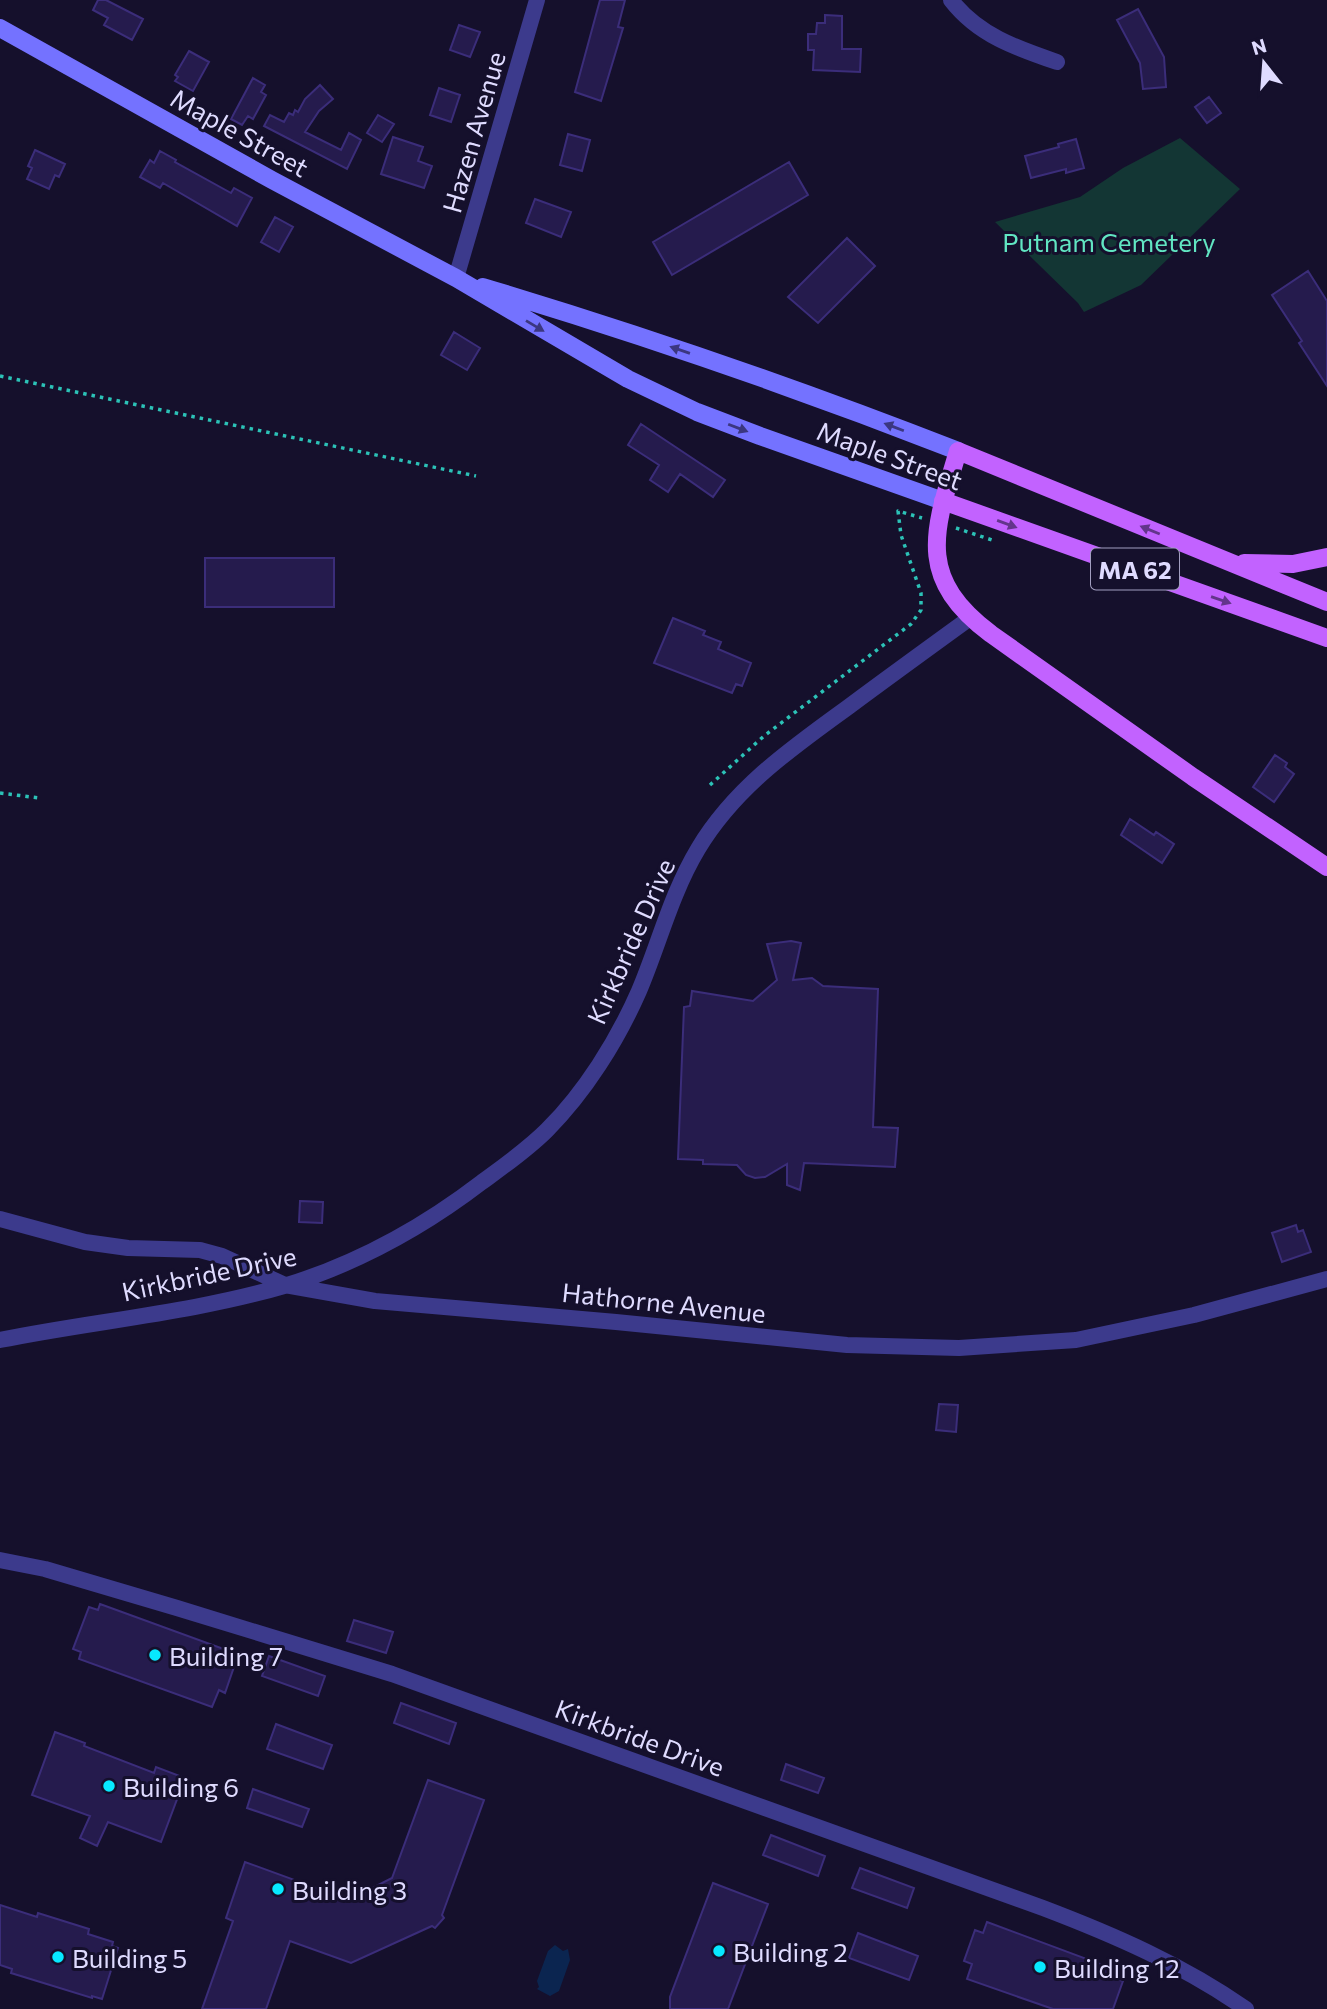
<svg xmlns="http://www.w3.org/2000/svg" width="1327" height="2009" viewBox="0 0 1327 2009" font-family="Commissioner,sans-serif">
<rect width="100%" height="100%" fill="#15102c"/>
<path fill="#133634" d="M 1180,138 L 1240,189 L 1141,285 L 1084,312 L 1078,303 L 995,222 L 1080,197 L 1123,168 Z"/>
<path fill="#0b2550" d="M 555,1945 L 563,1951 L 568,1949 L 570,1960 L 559,1991 L 550,1996 L 537,1989 L 539,1987 L 537,1981 L 548,1951 Z"/>
<path fill="#251b4d" stroke="#3b2d7a" stroke-width="2" d="M 98,0 L 106,0 L 143,19 L 132,40 L 104,25 L 108,18 L 93,10 Z
M 600,0 L 625,0 L 618,27 L 623,28 L 601,101 L 575,92 Z
M 1138,9 L 1164,57 L 1166,87 L 1143,89 L 1140,63 L 1117,20 Z
M 825,15 L 842,16 L 842,49 L 861,49 L 860,72 L 813,70 L 814,50 L 808,50 L 808,34 L 816,34 L 817,23 L 825,23 Z
M 459,25 L 480,32 L 470,57 L 450,50 Z
M 189,51 L 209,62 L 193,91 L 175,81 L 178,77 L 175,75 Z
M 253,78 L 265,85 L 261,92 L 266,95 L 253,119 L 248,116 L 242,125 L 231,119 Z
M 320,85 L 333,99 L 319,111 L 305,132 L 341,150 L 349,133 L 361,140 L 347,169 L 264,126 L 270,115 L 284,122 L 289,113 L 293,115 L 295,110 L 298,112 L 305,99 Z
M 439,88 L 460,95 L 451,122 L 430,115 Z
M 1209,97 L 1221,113 L 1207,123 L 1195,107 Z
M 378,115 L 394,124 L 382,142 L 367,133 Z
M 568,134 L 590,140 L 582,171 L 560,165 Z
M 393,137 L 423,147 L 418,161 L 432,166 L 424,188 L 381,174 Z
M 1076,139 L 1084,168 L 1066,173 L 1066,169 L 1031,178 L 1025,156 L 1059,147 L 1058,144 Z
M 35,150 L 65,164 L 59,177 L 55,175 L 49,189 L 27,179 L 32,168 L 28,166 Z
M 160,151 L 176,160 L 175,162 L 231,193 L 234,188 L 252,198 L 237,226 L 163,183 L 160,188 L 140,177 L 150,160 L 154,163 Z
M 789,162 L 808,195 L 672,275 L 653,242 Z
M 535,199 L 571,212 L 561,237 L 526,223 Z
M 275,217 L 293,227 L 279,252 L 261,242 Z
M 847,238 L 875,266 L 818,323 L 788,297 Z
M 1308,271 L 1327,301 L 1327,386 L 1299,343 L 1302,341 L 1272,295 Z
M 454,332 L 480,348 L 467,370 L 441,355 Z
M 641,424 L 725,480 L 713,497 L 680,474 L 668,492 L 650,480 L 659,465 L 628,445 Z
M 205,558 L 334,558 L 334,607 L 205,607 Z
M 673,618 L 705,631 L 703,635 L 721,642 L 718,649 L 751,663 L 742,686 L 736,684 L 732,693 L 654,663 Z
M 1275,755 L 1287,763 L 1285,767 L 1294,774 L 1274,802 L 1253,787 Z
M 1130,819 L 1154,835 L 1156,832 L 1174,844 L 1162,863 L 1121,835 Z
M 791,941 L 801,943 L 793,980 L 812,978 L 823,986 L 878,989 L 873,1127 L 898,1128 L 895,1167 L 804,1163 L 800,1190 L 787,1185 L 787,1164 L 765,1177 L 755,1178 L 746,1175 L 737,1165 L 703,1164 L 703,1160 L 678,1159 L 684,1007 L 690,1006 L 692,991 L 753,1001 L 777,980 L 767,944 Z
M 300,1201 L 323,1202 L 322,1223 L 299,1222 Z
M 1296,1225 L 1298,1232 L 1303,1230 L 1311,1252 L 1282,1262 L 1272,1233 Z
M 939,1404 L 958,1405 L 956,1432 L 936,1430 Z
M 100,1604 L 232,1652 L 229,1658 L 236,1661 L 225,1693 L 219,1690 L 212,1707 L 79,1659 L 81,1652 L 73,1649 L 89,1607 L 98,1610 Z
M 354,1620 L 393,1632 L 386,1653 L 347,1641 Z
M 269,1656 L 325,1676 L 318,1696 L 262,1676 Z
M 401,1703 L 456,1723 L 449,1744 L 394,1723 Z
M 276,1724 L 332,1745 L 323,1769 L 267,1749 Z
M 55,1732 L 85,1743 L 84,1746 L 154,1773 L 156,1767 L 185,1778 L 161,1842 L 108,1822 L 97,1846 L 80,1838 L 90,1816 L 32,1795 Z
M 786,1764 L 824,1778 L 818,1793 L 781,1780 Z
M 428,1780 L 484,1800 L 442,1915 L 444,1918 L 435,1928 L 432,1926 L 351,1963 L 290,1941 L 266,2009 L 202,2009 L 233,1921 L 226,1918 L 245,1862 L 349,1900 L 392,1878 Z
M 253,1789 L 309,1809 L 302,1827 L 247,1808 Z
M 771,1835 L 825,1856 L 818,1876 L 763,1855 Z
M 860,1868 L 914,1888 L 907,1908 L 852,1888 Z
M 713,1883 L 768,1904 L 728,2009 L 670,2009 L 670,1997 Z
M 0,1905 L 37,1917 L 38,1913 L 89,1929 L 88,1934 L 113,1942 L 112,1946 L 118,1948 L 102,1999 L 92,1996 L 92,1998 L 11,1973 L 12,1969 L 0,1965 Z
M 987,1922 L 1119,1971 L 1116,1979 L 1123,1981 L 1113,2009 L 1053,2009 L 967,1979 L 972,1964 L 964,1961 L 975,1930 L 983,1933 Z
M 858,1933 L 918,1956 L 909,1980 L 849,1958 Z"/>
<g fill="none" stroke-linecap="round" stroke-linejoin="round">
<path stroke="#2cc2b7" stroke-width="3.5" stroke-dasharray="3.5 5" stroke-linecap="butt" d="M 0,376 L 476,476
M 956,528 L 995,541
M 710,785 L 764,736 L 911,624 L 921,610 L 921,593 L 901,535 L 898,511 L 922,518
M 0,793 L 39,798"/>
<path stroke="#3c3a8c" stroke-width="16" d="M 951,0 C 978,35 1016,48 1057,62
M 456,278 L 537,0
M 0,1219 L 85,1242 L 128,1248 L 200,1250 L 222,1256 L 285,1285 L 375,1301 L 616,1322 L 847,1345 L 959,1348 L 1076,1340 L 1194,1315 L 1327,1279
M 0,1340 C 94,1321 192,1313 284,1286 C 356,1264 422,1228 482,1182 C 504,1166 527,1150 547,1130 C 585,1092 617,1041 639,991 C 659,944 671,894 698,849 C 735,787 793,747 851,705 C 890,676 930,647 970,618
M 0,1560 L 45,1569 L 177,1608 L 392,1674 L 1043,1908 C 1114,1935 1183,1965 1246,2009"/>
<path stroke="#7472ff" stroke-width="18" d="M 0,28 L 272,180 L 456,278 L 628,379 L 697,412 L 760,436 L 943,501
M 483,287 C 643,335 802,390 958,451"/>
<path stroke="#c262ff" stroke-width="18" d="M 943,501 L 1327,638
M 1244,563 L 1293,564 L 1327,557
M 1327,602 L 958,451 C 934,531 915,577 991,634 L 1193,777 L 1327,867"/>
</g>
<defs><path id="oneway-solid" d="M-6-.8H1V-3.2L6.5 0L1 3.2V.8H-6Z" transform="scale(1.75)"/></defs>
<g fill="#3b3780">
<use href="#oneway-solid" transform="translate(535 326) rotate(31)"/>
<use href="#oneway-solid" transform="translate(680 350) rotate(-161)"/>
<use href="#oneway-solid" transform="translate(894 427) rotate(-159)"/>
<use href="#oneway-solid" transform="translate(738 428) rotate(21)"/>
</g>
<g fill="#63358b">
<use href="#oneway-solid" transform="translate(1007 524) rotate(20)"/>
<use href="#oneway-solid" transform="translate(1150 530) rotate(-158)"/>
<use href="#oneway-solid" transform="translate(1221 600) rotate(19)"/>
</g>
<g fill="#07e9ff" stroke="#15102c" stroke-width="2.5">
<circle cx="155" cy="1655" r="7"/>
<circle cx="109" cy="1786" r="7"/>
<circle cx="278" cy="1889" r="7"/>
<circle cx="719" cy="1951" r="7"/>
<circle cx="58" cy="1957" r="7"/>
<circle cx="1040" cy="1967" r="7"/>
</g>
<g text-anchor="middle" dominant-baseline="central" stroke-width="6" stroke-linejoin="round" paint-order="stroke">
<rect fill="#15102c" stroke="#a29ec0" stroke-width="2" x="1091" y="548.5" width="88" height="41" rx="5"/>
<g font-size="24" font-weight="bold" fill="#dfdbff">
<text x="1135" y="569">MA 62</text>
</g>
<g font-size="26" fill="#dfdbff" stroke="#15102c">
<text transform="translate(240 132) rotate(29)">Maple Street</text>
<text transform="translate(473 132) rotate(-74)">Hazen Avenue</text>
<text transform="translate(890 455) rotate(20)">Maple Street</text>
<text transform="translate(630 941) rotate(-66)">Kirkbride Drive</text>
<text transform="translate(209 1273) rotate(-12)">Kirkbride Drive</text>
<text transform="translate(664 1302) rotate(6)">Hathorne Avenue</text>
<text transform="translate(640 1737) rotate(20)">Kirkbride Drive</text>
</g>
<g font-size="26" fill="#61e5c2" stroke="#15102c">
<text x="1109" y="241">Putnam Cemetery</text>
</g>
<g font-size="26" fill="#dfdbff" stroke="#15102c" text-anchor="start">
<text x="169" y="1655">Building 7</text>
<text x="123" y="1786">Building 6</text>
<text x="292" y="1889">Building 3</text>
<text x="733" y="1951">Building 2</text>
<text x="72" y="1957">Building 5</text>
<text x="1054" y="1967">Building 12</text>
</g>
</g>
<g transform="translate(1264 63) rotate(343)" stroke="#15102c" stroke-width="5" paint-order="stroke">
<path d="M0-5L12 26L0 18L-12 26Z" fill="#dfdbff"/>
<text y="-10" font-size="19" font-weight="bold" text-anchor="middle" fill="#dfdbff">N</text>
</g>
</svg>
